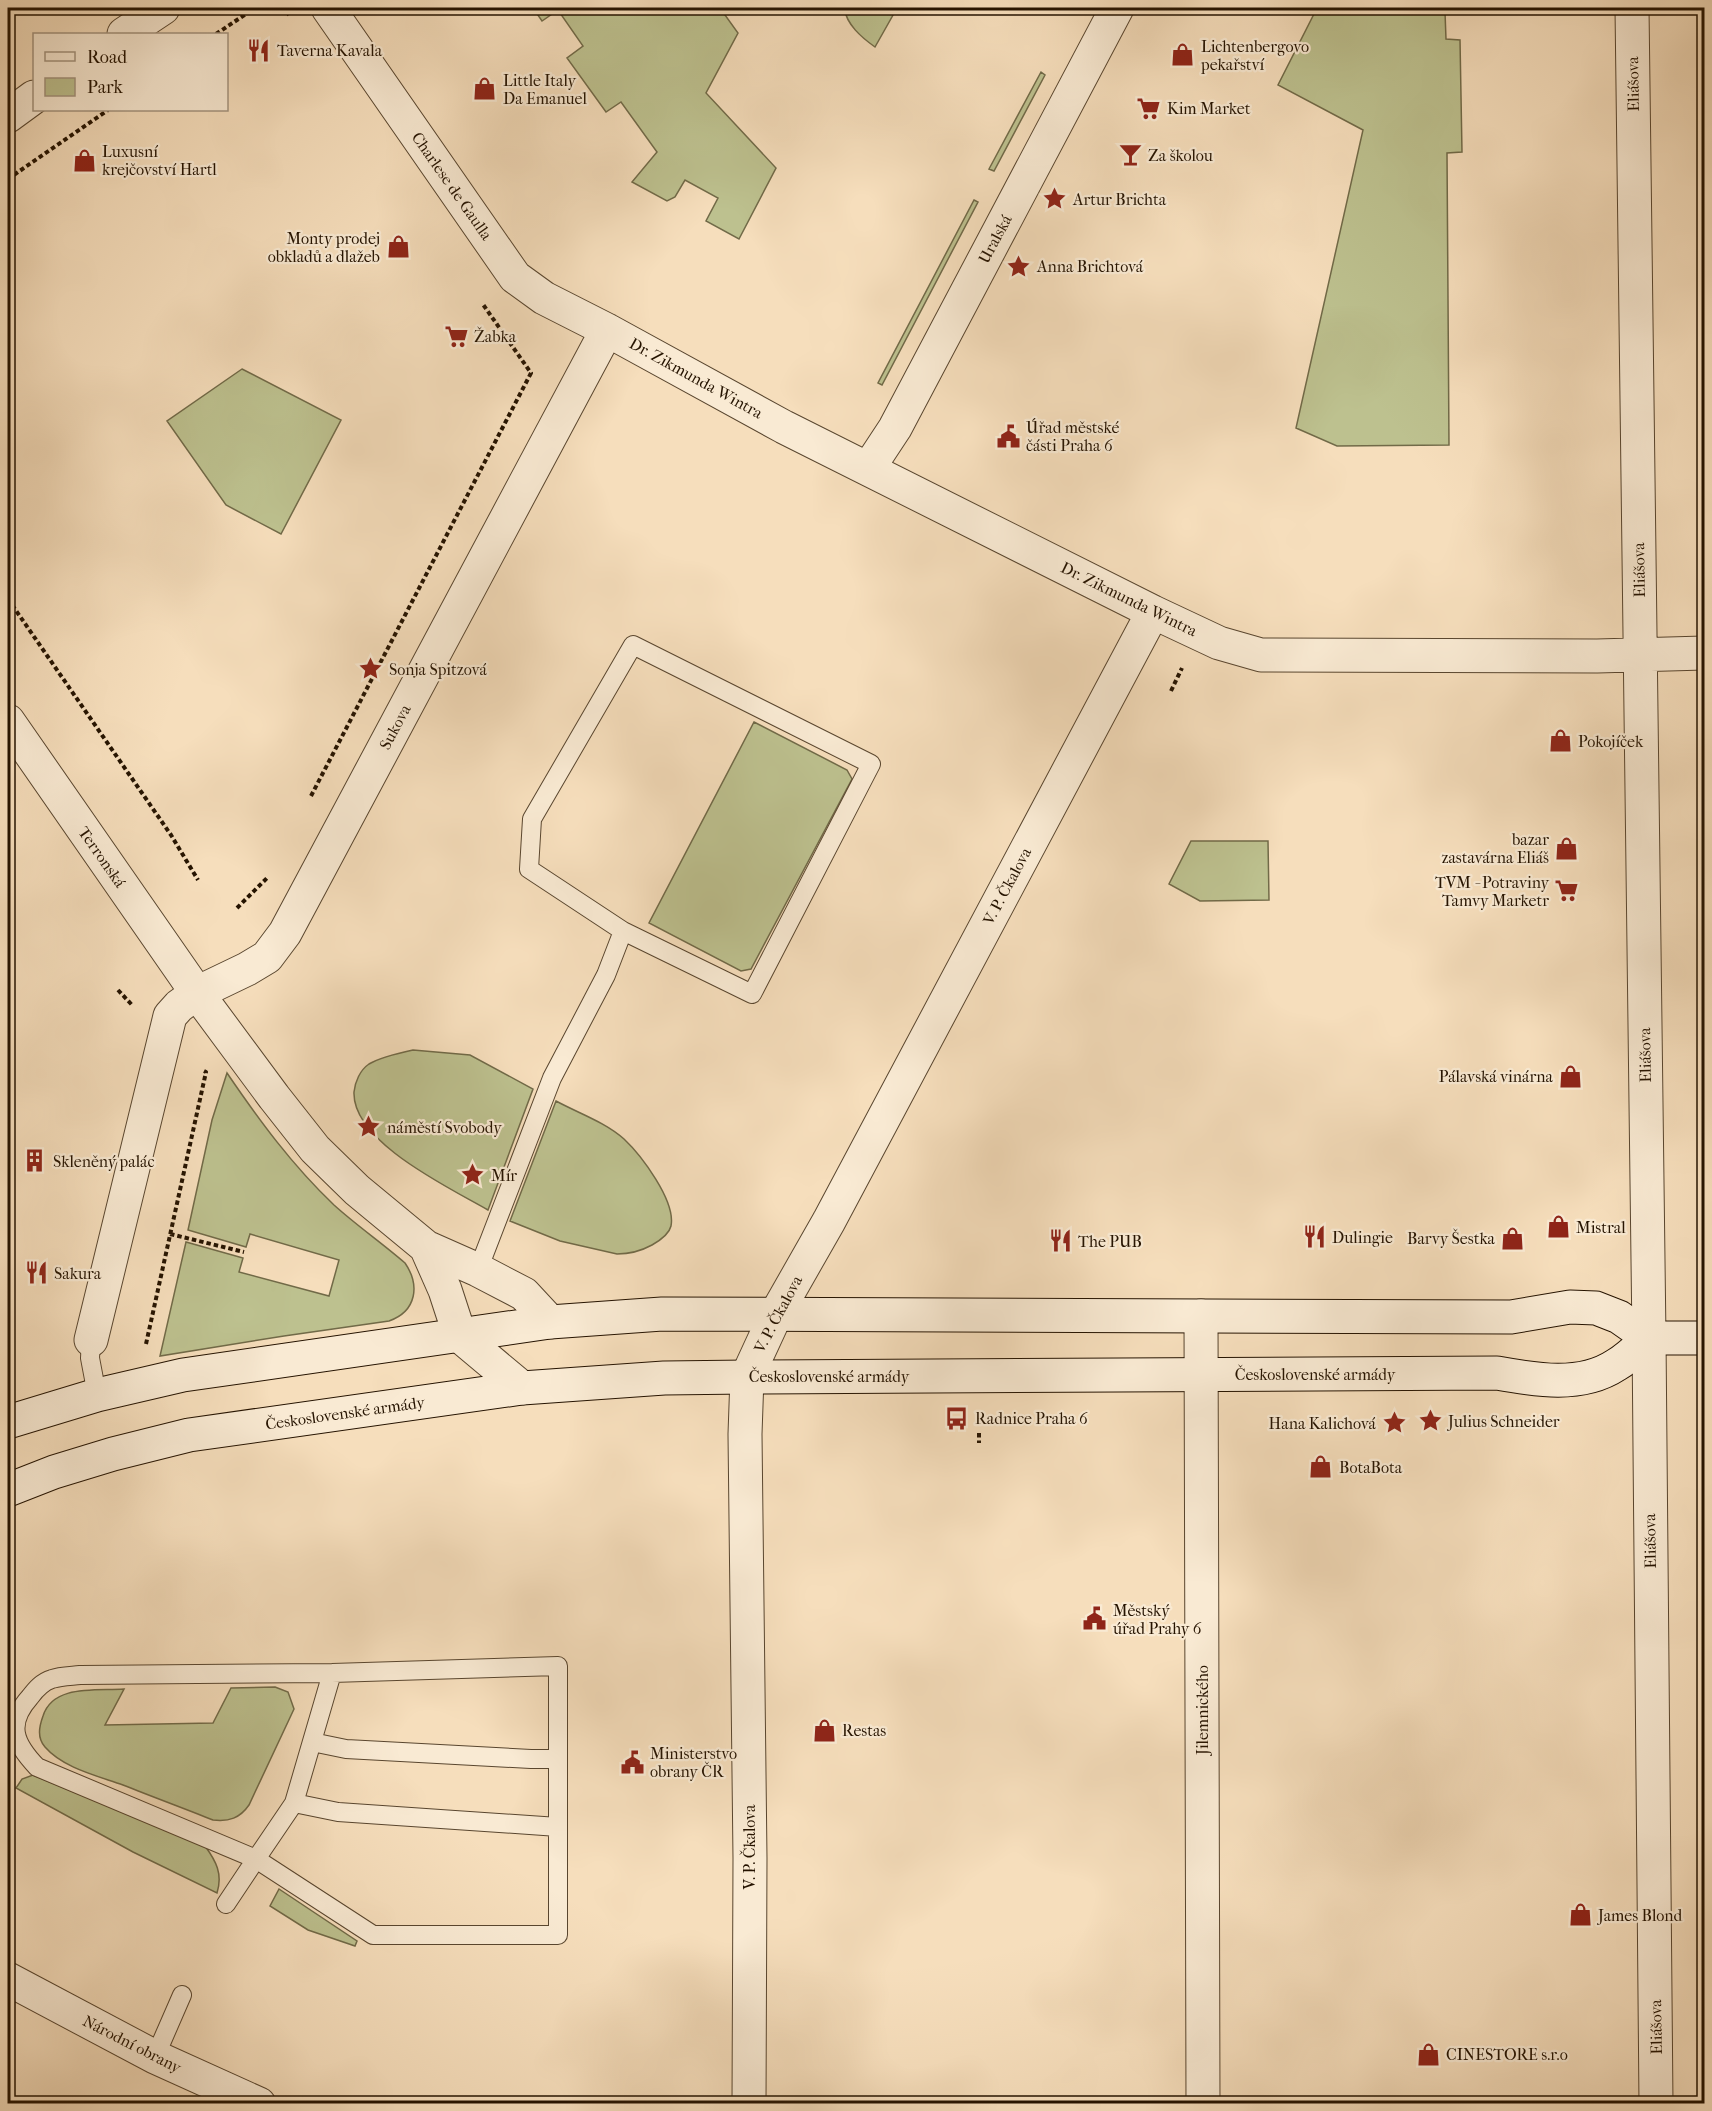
<svg xmlns="http://www.w3.org/2000/svg" width="1712" height="2111" viewBox="0 0 1712 2111" font-family="'IM FELL French Canon',serif">
<rect width="100%" height="100%" fill="#f6debc"/>
<filter id="stains"><feTurbulence type="fractalNoise" baseFrequency=".00333" numOctaves="4"/><feColorMatrix values="0 0 0 0 .2 0 0 0 0 .09 0 0 0 0 .02 0 0 0 .5 -.17"/></filter>
<radialGradient id="worn" r=".72"><stop offset=".6" stop-color="#630" stop-opacity="0"/><stop offset="1" stop-color="#630" stop-opacity=".3"/></radialGradient>
<path fill="#bdc18f" stroke="#716a48" stroke-width="1.5" d="M 533,8 L 720,8 L 738,33 L 706,93 L 776,168 L 739,239 L 706,221 L 718,198 L 685,180 L 675,197 L 667,201 L 632,182 L 657,152 L 621,102 L 606,112 L 567,58 L 583,46 L 558,10 L 542,21 Z
M 844,8 L 897,8 L 875,47 C 861,37 847,25 844,8 Z
M 1315,12 L 1445,12 L 1446,39 L 1460,40 L 1462,152 L 1447,153 L 1449,445 L 1337,446 L 1296,428 L 1363,130 L 1278,85 Z
M 1041,72 L 1045,75 L 994,171 L 989,169 Z
M 974,200 L 978,202 L 882,385 L 878,383 Z
M 242,369 L 341,420 L 281,534 L 226,505 L 167,421 Z
M 754,722 L 847,770 L 852,779 L 751,969 L 741,971 L 649,923 Z
M 1191,841 L 1268,841 L 1269,900 L 1200,901 L 1169,884 Z
M 413,1050 L 470,1055 L 533,1089 L 488,1210 C 450,1188 352,1142 354,1092 C 355,1082 360,1070 369,1064 C 381,1057 399,1053 413,1050 Z
M 227,1073 C 259,1120 292,1165 334,1205 C 356,1225 382,1243 405,1263 C 420,1285 417,1311 389,1321 L 284,1336 L 160,1356 L 186,1242 L 243,1258 L 239,1272 L 329,1296 L 339,1260 L 250,1234 L 246,1247 L 188,1230 L 212,1120 Z
M 556,1101 C 578,1113 605,1122 624,1139 C 641,1155 676,1201 671,1226 C 669,1235 659,1241 652,1245 C 641,1251 629,1254 617,1254 L 560,1241 L 510,1221 Z
M 275,1687 L 288,1692 L 294,1709 L 249,1805 C 240,1818 229,1822 213,1820 C 183,1808 153,1797 123,1785 C 98,1776 63,1768 45,1747 C 37,1738 39,1727 43,1716 C 53,1684 97,1691 124,1689 L 105,1725 L 213,1723 L 231,1688 Z
M 33,1775 L 205,1846 C 216,1861 223,1874 217,1893 L 133,1852 L 16,1788 L 22,1779 Z
M 279,1889 L 357,1941 L 355,1946 L 308,1930 L 270,1906 Z"/>
<g fill="none" stroke-linecap="round" stroke-linejoin="round">
<defs>
<path id="service" d="M 478,1270 L 552,1078 L 606,975 L 623,931 L 529,869 L 532,819 L 633,645 L 871,764 L 752,994 L 623,931
M 91,1340 L 90,1358 L 97,1395
M 312,1742 L 346,1749 L 531,1759 L 558,1759
M 294,1803 L 338,1812 L 558,1827
M 226,1904 L 256,1859 L 37,1767 C 14,1743 6,1724 30,1697 C 36,1689 42,1682 52,1679 C 60,1676 71,1676 80,1675 L 332,1673 L 558,1666 L 558,1935 L 373,1935 L 256,1859 L 294,1803 L 332,1673
M 155,2057 L 182,1995"/>
<path id="minor" d="M 328,8 L 515,277 L 544,298 L 607,330 L 784,427 L 1153,612 L 1219,643 L 1261,655 L 1597,656 L 1704,653
M 1632,8 L 1649,1338 L 1656,2104
M 124,34 L 163,8
M 8,116 L 34,97
M 868,469 L 895,428 L 1117,8
M 1201,1316 L 1203,2104
M 91,1340 L 170,1016 L 179,1006 L 197,993 L 247,969 L 267,957 L 285,933 L 607,330
M 8,1979 L 155,2057 L 259,2104
M 749,2104 L 750,1858 L 745,1434 L 747,1377 L 776,1314 L 829,1221 L 1153,612"/>
<path id="tertiary" d="M 8,721 L 197,993 L 274,1097 L 315,1149 L 357,1190 L 426,1247 L 478,1270 L 524,1294 L 550,1322
M 426,1247 L 445,1290 L 460,1336 L 522,1388"/>
<path id="secondary" d="M 8,1422 L 97,1395 L 183,1375 L 550,1322 L 662,1314 L 1511,1317 L 1570,1307 L 1596,1308 L 1619,1317 L 1649,1338 L 1704,1338
M 8,1490 L 54,1472 L 113,1454 L 189,1435 L 522,1388 L 664,1378 L 747,1377 L 1497,1373 C 1536,1380 1581,1388 1616,1365 C 1628,1358 1639,1347 1649,1338"/>
</defs>
<use href="#service" stroke="#59462f" stroke-width="20"/>
<use href="#minor" stroke="#59462f" stroke-width="35"/>
<use href="#tertiary" stroke="#59462f" stroke-width="35"/>
<use href="#secondary" stroke="#251300" stroke-width="35"/>
<path stroke="#251300" stroke-width="4" stroke-dasharray="4.5 3" stroke-linecap="butt" d="M 284,8 L 289,15
M 216,34 L 255,8
M 8,179 L 108,110
M 8,599 L 171,835 L 198,880
M 1171,691 L 1182,668
M 311,796 L 531,373 L 482,303
M 237,908 L 268,877
M 118,990 L 132,1005
M 170,1234 L 244,1252
M 146,1344 L 206,1072 L 204,1071
M 979,1433 L 979,1443"/>
<use href="#service" stroke="#f9ead3" stroke-width="18"/>
<use href="#minor" stroke="#f9ead3" stroke-width="33"/>
<use href="#tertiary" stroke="#f9ead3" stroke-width="33"/>
<use href="#secondary" stroke="#f9ead3" stroke-width="33"/>
</g>
<defs>
<symbol id="restaurant-bare" viewBox="-9 -9 18 18"><path d="M-5-6h1v4h1v-4h1v4h1v-4h1v5L-1.5 .5V6h-2V.5L-5-1ZM5-6V6H3V1.5H1.5Q1.5-4 5-6Z" fill="#8f2418" stroke="#f9ead3" stroke-width="2.5" paint-order="stroke"/></symbol>
<symbol id="shop-bare" viewBox="-9 -9 18 18"><path d="M-5-2.5h2.3a2.7 3.5 0 0 1 5.4 0H5L5.5 6h-11ZM-1.5-2.5h3a1.5 2.3 0 0 0-3 0Z" fill="#8f2418" stroke="#f9ead3" stroke-width="2.5" paint-order="stroke"/></symbol>
<symbol id="supermarket-bare" viewBox="-9 -9 18 18"><path d="M-6-5.5h2.5l.6 2H6L4.5 2H-2.5L-4.4-4H-6ZM-1.5 3.2a1.3 1.3 0 1 0 .1 0ZM3 3.2a1.3 1.3 0 1 0 .1 0Z" fill="#8f2418" stroke="#f9ead3" stroke-width="2.5" paint-order="stroke"/></symbol>
<symbol id="bar-bare" viewBox="-9 -9 18 18"><path d="M-6-5H6L.8 .8V4.5H3.5V6h-7V4.5H-.8V.8Z" fill="#8f2418" stroke="#f9ead3" stroke-width="2.5" paint-order="stroke"/></symbol>
<symbol id="sight-bare" viewBox="-9 -9 18 18"><path d="M0-6L1.8-2.2L6-1.7L2.9 1.2L3.7 5.4L0 3.3L-3.7 5.4L-2.9 1.2L-6-1.7L-1.8-2.2Z" fill="#8f2418" stroke="#f9ead3" stroke-width="2.5" paint-order="stroke"/></symbol>
<symbol id="civic-bare" viewBox="-9 -9 18 18"><path d="M-.6-6.5H3V-4.5H.6V-3L4-1V1h2V6H-6V1h2V-1L-.6-3ZM-1.2 2.5V6h2.4V2.5Z" fill="#8f2418" stroke="#f9ead3" stroke-width="2.5" paint-order="stroke"/></symbol>
<symbol id="building-bare" viewBox="-9 -9 18 18"><path d="M-4-6H4V6H1V3H-1V6H-4ZM-2.5-4.3h1.7v1.8h-1.7ZM.8-4.3h1.7v1.8H.8ZM-2.5-1h1.7V.8h-1.7ZM.8-1h1.7V.8H.8Z" fill="#8f2418" stroke="#f9ead3" stroke-width="2.5" paint-order="stroke"/></symbol>
<symbol id="bus-bare" viewBox="-9 -9 18 18"><path d="M-5-6H5V4H4V6H2V4H-2V6H-4V4H-5ZM-3.5-4V0h7V-4ZM-3.5 1.2v1.5H-2V1.2ZM2 1.2v1.5H3.5V1.2Z" fill="#8f2418" stroke="#f9ead3" stroke-width="2.5" paint-order="stroke"/></symbol>
</defs>
<g fill-rule="evenodd">
<use href="#restaurant-bare" x="242" y="34" width="33" height="33"/>
<use href="#shop-bare" x="1166" y="38" width="33" height="33"/>
<use href="#shop-bare" x="468" y="72" width="33" height="33"/>
<use href="#supermarket-bare" x="1132" y="92" width="33" height="33"/>
<use href="#bar-bare" x="1114" y="138" width="33" height="33"/>
<use href="#shop-bare" x="68" y="144" width="33" height="33"/>
<use href="#sight-bare" x="1038" y="182" width="33" height="33"/>
<use href="#shop-bare" x="382" y="230" width="33" height="33"/>
<use href="#sight-bare" x="1002" y="250" width="33" height="33"/>
<use href="#supermarket-bare" x="440" y="320" width="33" height="33"/>
<use href="#civic-bare" x="992" y="420" width="33" height="33"/>
<use href="#sight-bare" x="354" y="652" width="33" height="33"/>
<use href="#shop-bare" x="1544" y="724" width="33" height="33"/>
<use href="#shop-bare" x="1550" y="832" width="33" height="33"/>
<use href="#supermarket-bare" x="1550" y="874" width="33" height="33"/>
<use href="#shop-bare" x="1554" y="1060" width="33" height="33"/>
<use href="#sight-bare" x="352" y="1110" width="33" height="33"/>
<use href="#building-bare" x="18" y="1144" width="33" height="33"/>
<use href="#sight-bare" x="456" y="1158" width="33" height="33"/>
<use href="#shop-bare" x="1542" y="1210" width="33" height="33"/>
<use href="#restaurant-bare" x="1298" y="1220" width="33" height="33"/>
<use href="#shop-bare" x="1496" y="1222" width="33" height="33"/>
<use href="#restaurant-bare" x="1044" y="1224" width="33" height="33"/>
<use href="#restaurant-bare" x="20" y="1256" width="33" height="33"/>
<use href="#bus-bare" x="940" y="1402" width="33" height="33"/>
<use href="#sight-bare" x="1414" y="1404" width="33" height="33"/>
<use href="#sight-bare" x="1378" y="1406" width="33" height="33"/>
<use href="#shop-bare" x="1304" y="1450" width="33" height="33"/>
<use href="#civic-bare" x="1078" y="1602" width="33" height="33"/>
<use href="#shop-bare" x="808" y="1714" width="33" height="33"/>
<use href="#civic-bare" x="616" y="1746" width="33" height="33"/>
<use href="#shop-bare" x="1564" y="1898" width="33" height="33"/>
<use href="#shop-bare" x="1412" y="2038" width="33" height="33"/>
</g>
<g text-anchor="middle" dominant-baseline="central" stroke-width="4.5" stroke-linejoin="round" paint-order="stroke">
<g font-size="16" fill="#251300" stroke="#f9ead3" text-anchor="start">
<text x="1201" y="46">Lichtenbergovo<tspan x="1201" dy="18">pekařství</tspan></text>
<text x="277" y="50">Taverna Kavala</text>
<text x="503" y="80">Little Italy<tspan x="503" dy="18">Da Emanuel</tspan></text>
<text x="1167" y="108">Kim Market</text>
<text x="102" y="151">Luxusní<tspan x="102" dy="18">krejčovství Hartl</tspan></text>
<text x="1148" y="155">Za školou</text>
<text x="1073" y="199">Artur Brichta</text>
<text x="380" y="238" text-anchor="end">Monty prodej<tspan x="380" dy="18">obkladů a dlažeb</tspan></text>
<text x="1037" y="266">Anna Brichtová</text>
<text x="474" y="336">Žabka</text>
<text x="1026" y="427">Úřad městské<tspan x="1026" dy="18">části Praha 6</tspan></text>
<text x="389" y="669">Sonja Spitzová</text>
<text x="1578" y="741">Pokojíček</text>
<text x="1549" y="839" text-anchor="end">bazar<tspan x="1549" dy="18">zastavárna Eliáš</tspan></text>
<text x="1549" y="882" text-anchor="end">TVM - Potraviny<tspan x="1549" dy="18">Tamvy Marketr</tspan></text>
<text x="1553" y="1076" text-anchor="end">Pálavská vinárna</text>
<text x="387" y="1127">náměstí Svobody</text>
<text x="53" y="1161">Skleněný palác</text>
<text x="491" y="1175">Mír</text>
<text x="1576" y="1227">Mistral</text>
<text x="1332" y="1237">Dulingie</text>
<text x="1495" y="1238" text-anchor="end">Barvy Šestka</text>
<text x="1078" y="1241">The PUB</text>
<text x="54" y="1273">Sakura</text>
<text x="975" y="1418">Radnice Praha 6</text>
<text x="1448" y="1421">Julius Schneider</text>
<text x="1376" y="1423" text-anchor="end">Hana Kalichová</text>
<text x="1339" y="1467">BotaBota</text>
<text x="1113" y="1610">Městský<tspan x="1113" dy="18">úřad Prahy 6</tspan></text>
<text x="842" y="1730">Restas</text>
<text x="650" y="1753">Ministerstvo<tspan x="650" dy="18">obrany ČR</tspan></text>
<text x="1598" y="1915">James Blond</text>
<text x="1446" y="2054">CINESTORE s.r.o</text>
</g>
<g font-size="16" fill="#251300" stroke="#f9ead3">
<text transform="translate(1633 84) rotate(-91)">Eliášova</text>
<text transform="translate(452 186) rotate(55)">Charlese de Gaulla</text>
<text transform="translate(995 239) rotate(-62)">Uralská</text>
<text transform="translate(696 378) rotate(29)">Dr. Zikmunda Wintra</text>
<text transform="translate(1639 570) rotate(-91)">Eliášova</text>
<text transform="translate(1129 599) rotate(26)">Dr. Zikmunda Wintra</text>
<text transform="translate(395 727) rotate(-62)">Sukova</text>
<text transform="translate(102 857) rotate(55)">Terronská</text>
<text transform="translate(1007 886) rotate(-62)">V. P. Čkalova</text>
<text transform="translate(1645 1055) rotate(-91)">Eliášova</text>
<text transform="translate(778 1314) rotate(-62)">V. P. Čkalova</text>
<text x="1315" y="1374">Československé armády</text>
<text x="829" y="1376">Československé armády</text>
<text transform="translate(345 1413) rotate(-8)">Československé armády</text>
<text transform="translate(1650 1541) rotate(-91)">Eliášova</text>
<text transform="translate(1202 1710) rotate(-90)">Jilemnického</text>
<text transform="translate(749 1847) rotate(-90)">V. P. Čkalova</text>
<text transform="translate(1656 2027) rotate(-91)">Eliášova</text>
<text transform="translate(132 2044) rotate(27)">Národní obrany</text>
</g>
</g>
<rect width="1712" height="2111" fill="none" stroke="#f6debc" stroke-width="30"/>
<rect x="9" y="9" width="1694" height="2093" fill="none" stroke="#251300" stroke-width="3"/>
<rect x="15" y="15" width="1682" height="2081" fill="none" stroke="#251300" stroke-width="1.5"/>
<rect x="33" y="33" width="195" height="78" fill="#f9ead3" stroke="#a4947f" stroke-width="1.5"/>
<rect x="45" y="52" width="30" height="9" fill="#f9ead3" stroke="#a4947f" stroke-width="1.5"/>
<text x="87" y="63" font-size="18" fill="#251300">Road</text>
<rect x="45" y="78" width="30" height="18" fill="#bdc18f" stroke="#a4947f" stroke-width="1.5"/>
<text x="87" y="93" font-size="18" fill="#251300">Park</text>
<rect width="100%" height="100%" filter="url(#stains)"/>
<rect width="100%" height="100%" fill="url(#worn)"/>
</svg>
